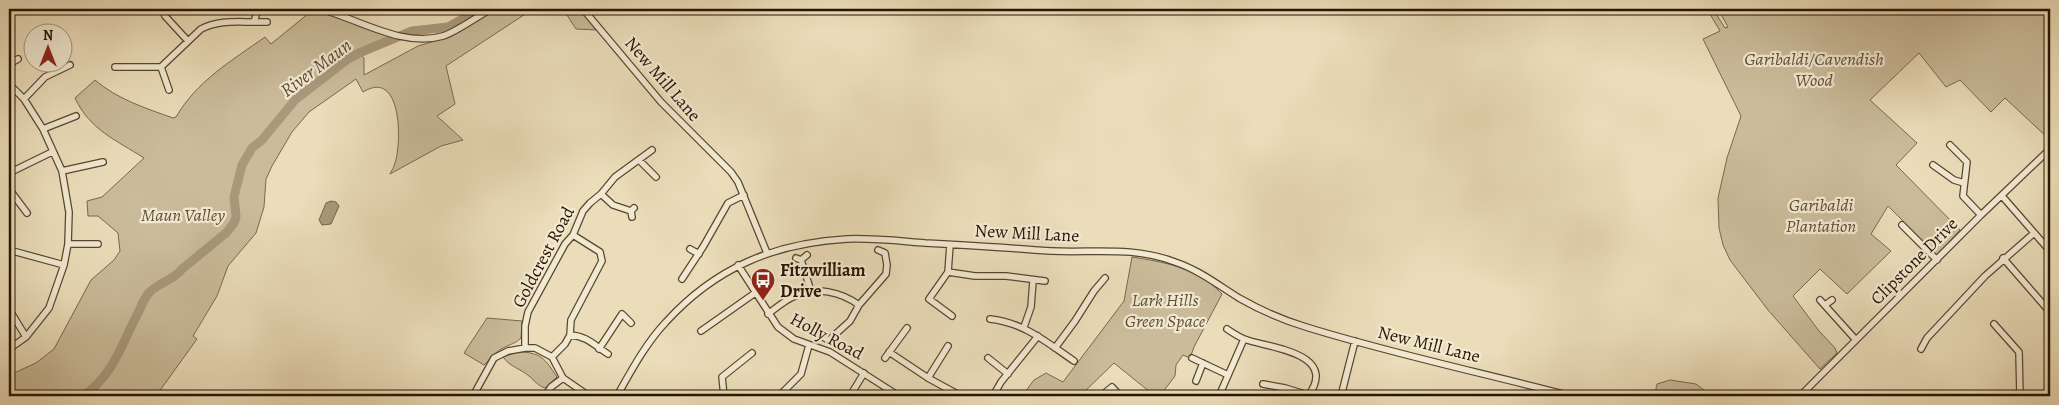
<svg xmlns="http://www.w3.org/2000/svg" width="2059" height="405" viewBox="0 0 2059 405" font-family="Alegreya,serif">
<rect width="100%" height="100%" fill="#ebddba"/>
<filter id="stains"><feTurbulence type="fractalNoise" baseFrequency=".004" numOctaves="4"/><feColorMatrix values="0 0 0 0 .2 0 0 0 0 .09 0 0 0 0 .02 0 0 0 .5 -.17"/></filter>
<radialGradient id="worn" r=".72"><stop offset=".6" stop-color="#630" stop-opacity="0"/><stop offset="1" stop-color="#630" stop-opacity=".3"/></radialGradient>
<path fill="#cabb9a" stroke="#78684d" d="M 314,9 L 318,9 L 394,36 C 384,40 372,43 362,49 C 332,65 284,102 269,132 L 299,99 L 358,52 L 364,58 L 364,75 L 418,46 L 445,38 L 495,9 L 533,9 L 446,66 L 455,104 L 437,116 L 463,140 L 441,146 L 390,174 C 392,170 394,167 395,163 C 402,142 402,68 363,92 L 356,79 L 309,112 L 292,132 L 272,166 L 266,179 L 264,207 L 256,233 L 228,266 L 217,296 L 193,336 L 197,339 L 156,396 L 9,396 L 9,377 L 14,373 L 36,363 L 54,349 L 91,280 L 114,260 L 120,251 L 118,233 L 98,216 L 88,216 L 87,201 L 102,197 L 144,158 C 116,140 90,130 75,98 L 95,80 C 117,99 145,108 173,118 L 176,117 C 197,81 231,61 265,37 L 271,44 Z
M 563,9 L 581,9 L 598,30 L 576,29 Z
M 1707,9 L 1713,9 L 1725,28 L 1728,27 L 1718,9 L 2050,9 L 2050,140 L 2005,98 L 1991,112 L 1960,80 L 1946,87 L 1919,53 L 1870,100 L 1917,143 L 1896,165 L 1960,230 L 1937,255 L 1888,206 L 1871,234 L 1891,251 L 1847,294 L 1820,269 L 1793,296 L 1819,331 L 1835,348 L 1837,353 L 1820,369 L 1768,310 L 1730,260 L 1723,245 L 1719,228 L 1718,198 L 1727,158 L 1741,116 L 1703,39 L 1720,31 Z
M 1132,257 C 1157,261 1183,265 1204,279 C 1211,283 1217,289 1222,294 L 1194,347 L 1190,358 L 1183,355 L 1176,365 L 1175,376 L 1162,393 L 1167,396 L 1155,396 L 1114,363 L 1080,396 L 1022,396 L 1034,380 L 1046,373 L 1063,382 L 1124,301 Z
M 487,318 L 522,321 L 521,338 C 515,344 510,344 503,348 C 495,352 490,359 484,365 L 464,353 Z
M 518,352 C 541,352 545,359 557,377 L 545,388 C 538,386 535,381 529,376 C 521,369 510,367 503,357 Z
M 1670,380 L 1696,384 L 1712,396 L 1669,396 L 1655,393 L 1657,384 Z"/>
<path fill="#a8997b" stroke="#74644a" d="M 331,201 L 336,202 L 339,206 L 331,224 L 322,225 L 319,220 L 326,203 Z"/>
<g fill="none" stroke-linecap="round" stroke-linejoin="round">
<path stroke="#a8997b" stroke-width="9" d="M 83,396 C 113,375 120,348 136,317 C 140,310 143,300 148,294 C 158,282 173,281 182,269 L 226,233 L 234,223 L 236,217 L 234,197 L 242,165 L 252,148 L 262,140 L 295,100 L 348,59 L 359,53 L 412,31 L 448,27 L 481,9"/>
<defs>
<path id="minor" d="M 258,9 L 254,22 L 267,22
M 320,9 C 359,19 402,48 443,36 C 456,32 478,16 491,9
M 583,9 L 661,102 L 731,172 L 738,182 L 767,253
M 165,16 L 188,41
M 9,64 L 18,59
M 115,67 L 161,67 L 201,29 C 218,20 236,22 254,22
M 161,67 L 169,90
M 9,84 L 24,99 L 43,129 L 62,171 L 69,212 L 68,244 L 64,265 L 49,308 L 26,337 L 9,349
M 24,99 L 45,77 L 70,65
M 43,129 L 76,116
M 1950,145 L 1967,162 L 1963,196 L 1981,215
M 640,161 L 656,177
M 1933,165 L 1954,180 L 1964,183
M 62,171 L 103,162
M 9,173 L 52,152
M 9,189 L 27,213
M 601,194 L 613,205 L 631,211
M 2002,196 L 2050,251
M 632,217 L 631,211 L 634,208
M 1902,225 L 1937,260
M 68,244 L 98,244
M 950,245 L 948,272 L 929,299 L 952,316
M 690,249 L 699,254
M 9,250 L 64,265
M 796,258 L 801,260 L 811,291
M 2003,258 L 2050,312
M 801,260 L 807,255
M 738,265 L 778,327 L 794,339 L 830,352 L 899,396
M 948,272 L 975,276 L 1006,276 L 1045,281
M 682,279 L 703,247 L 728,203 L 744,195
M 1820,300 L 1856,340
M 1825,305 L 1832,300
M 9,309 L 26,337
M 768,314 C 776,308 785,300 795,296 C 816,286 841,292 859,305
M 990,319 C 1025,323 1046,342 1074,361
M 1994,324 L 2019,352 L 2020,396
M 1024,327 L 1031,307 L 1033,281
M 1227,329 C 1233,333 1240,338 1247,340 C 1272,348 1339,354 1308,396
M 701,331 L 755,293
M 570,335 C 587,336 594,345 608,354
M 821,336 L 836,344
M 829,340 L 850,321 L 859,305 L 886,274 L 887,265 L 885,253 L 878,250
M 525,348 L 525,326 L 528,312 L 565,244 L 573,235 L 583,211 L 590,203 L 601,194 L 615,177 L 652,150
M 1055,348 L 1075,321 L 1094,291 L 1105,278
M 599,349 L 622,314 L 631,323
M 1921,349 L 1927,338 L 1985,276 L 2034,233
M 889,352 L 928,378 L 961,396
M 552,357 L 565,344 L 570,335 L 571,320 L 602,261 L 600,252 L 573,235
M 885,358 L 907,328
M 988,358 L 1008,374
M 1192,358 L 1228,375
M 928,378 L 948,346
M 1196,381 L 1203,363
M 1263,384 L 1285,388 L 1311,396
M 473,396 L 494,358 L 508,351 L 525,348 L 535,348 L 552,357 L 563,378 L 589,396
M 545,396 L 551,387 L 563,378
M 617,396 C 631,371 646,343 666,322 C 715,268 774,243 847,239 C 873,238 899,241 925,243 C 962,245 999,247 1035,250 C 1084,255 1128,244 1175,262 C 1199,270 1218,285 1239,298 C 1260,310 1283,320 1306,327 C 1393,354 1483,373 1571,396
M 724,396 L 722,377 L 752,353
M 779,396 L 801,374 L 809,345
M 850,396 L 864,373
M 993,396 L 1001,382 L 1038,336
M 1101,396 L 1112,387 L 1120,396
M 1219,396 L 1244,339
M 1341,396 L 1355,341
M 1800,396 L 1981,215 L 2050,149"/>
</defs>
<use href="#minor" stroke="#58472e" stroke-width="8"/>
<use href="#minor" stroke="#f2e9d2" stroke-width="5.5"/>
</g>
<defs>
<symbol id="bus-pin" viewBox="-11 -11 22 30"><path d="M0 17L-7.5 6A9.5 9.5 0 1 1 7.5 6Z" fill="#8f2418" stroke="#f2e9d2"/><path d="M-5-6H5V4H4V6H2V4H-2V6H-4V4H-5ZM-3.5-4V0h7V-4ZM-3.5 1.2v1.5H-2V1.2ZM2 1.2v1.5H3.5V1.2Z" fill="#fff"/></symbol>
</defs>
<g fill-rule="evenodd">
<use href="#bus-pin" x="749" y="266" width="28" height="38"/>
</g>
<g text-anchor="middle" dominant-baseline="central" stroke-width="4.5" stroke-linejoin="round" paint-order="stroke">
<g font-size="18" font-style="italic" fill="#604f36" stroke="#f2e9d2">
<text x="1814" y="59">Garibaldi/Cavendish<tspan x="1814" dy="21">Wood</tspan></text>
<text x="1821" y="205">Garibaldi<tspan x="1821" dy="21">Plantation</tspan></text>
<text x="183" y="215">Maun Valley</text>
<text x="1165" y="300">Lark Hills<tspan x="1165" dy="21">Green Space</tspan></text>
</g>
<g font-size="18" fill="#271500" stroke="#f2e9d2">
<text transform="translate(663 79) rotate(49)">New Mill Lane</text>
<text transform="translate(1027 233) rotate(3)">New Mill Lane</text>
<text transform="translate(543 257) rotate(-62)">Goldcrest Road</text>
<text transform="translate(1914 261) rotate(-45)">Clipstone Drive</text>
<text transform="translate(827 336) rotate(28)">Holly Road</text>
<text transform="translate(1429 344) rotate(14)">New Mill Lane</text>
</g>
<g font-size="18" font-weight="bold" fill="#271500" stroke="#f2e9d2" text-anchor="start">
<text x="780" y="270">Fitzwilliam<tspan x="780" dy="21">Drive</tspan></text>
</g>
<g font-size="19" font-style="italic" fill="#5b4a31" stroke="#f2e9d2">
<text transform="translate(316 68) rotate(-37)">River Maun</text>
</g>
</g>
<rect width="2059" height="405" fill="none" stroke="#ebddba" stroke-width="30"/>
<rect x="10" y="10" width="2039" height="385" fill="none" stroke="#271500" stroke-width="2.5"/>
<rect x="15" y="15" width="2029" height="375" fill="none" stroke="#271500"/>
<g transform="translate(48 48)"><circle r="24" fill="#f2e9d2" stroke="#a1947e"/>
<path d="M0-4L9 19L0 12L-9 19Z" fill="#8f2418"/>
<text y="-8" font-size="14" font-weight="bold" text-anchor="middle" fill="#271500">N</text>
</g>
<rect width="100%" height="100%" filter="url(#stains)"/>
<rect width="100%" height="100%" fill="url(#worn)"/>
</svg>
